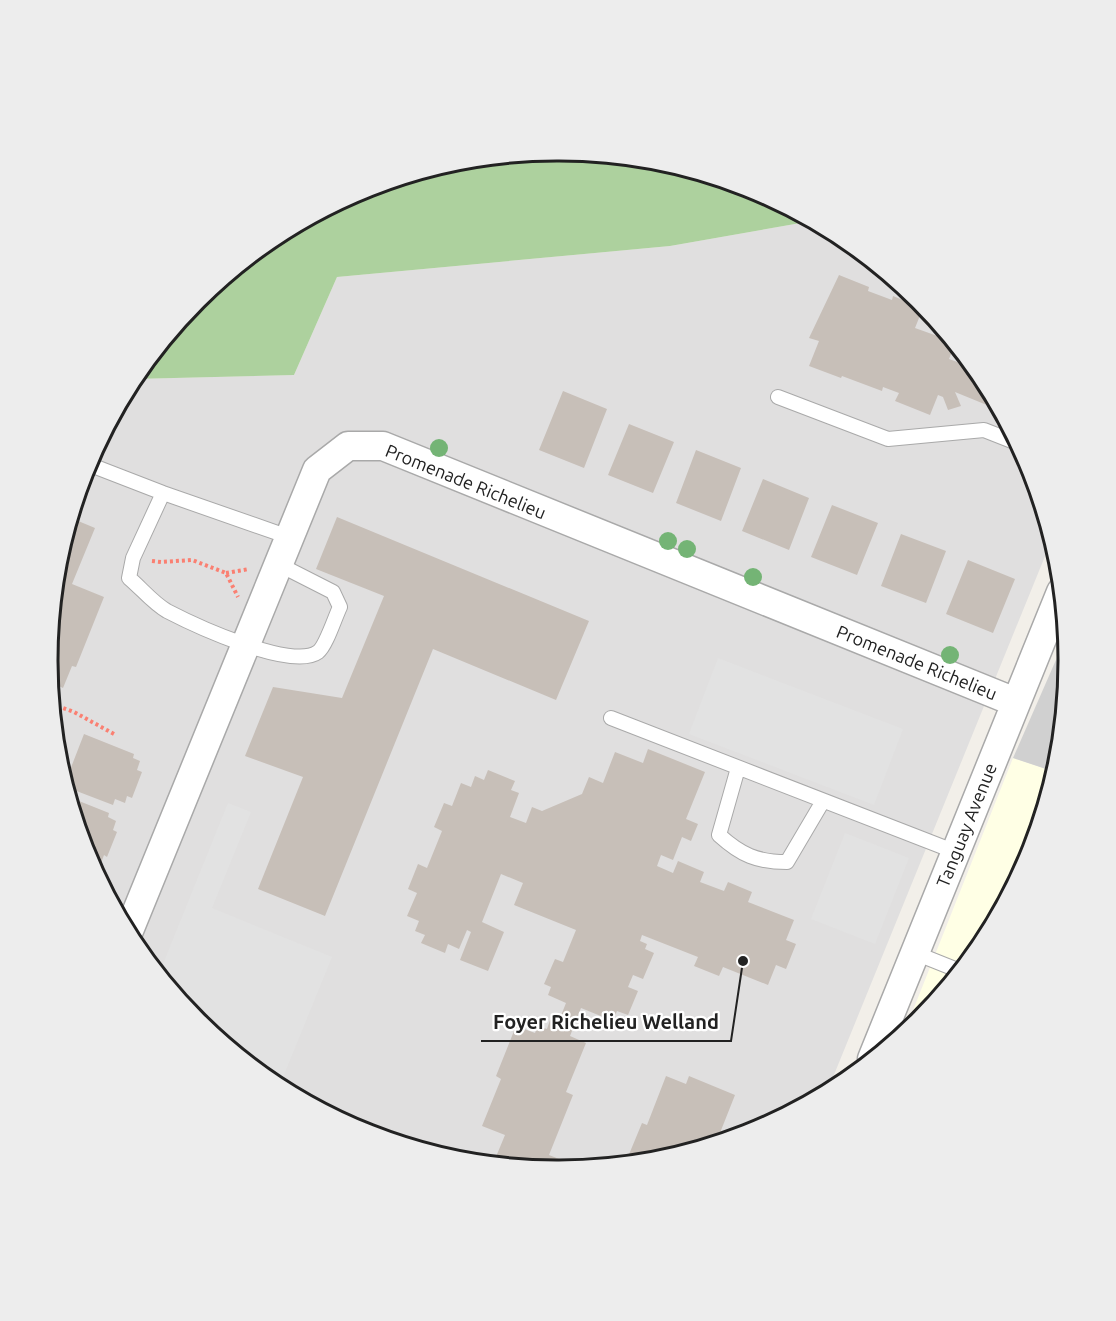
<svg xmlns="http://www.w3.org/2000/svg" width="1116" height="1321" viewBox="0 0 1116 1321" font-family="Ubuntu,sans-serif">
<rect width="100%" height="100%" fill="#f2efe9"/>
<path fill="#e0dfdf" d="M 812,221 L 842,237 L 919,300 L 982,377 L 1029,466 L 1052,539 L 827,1092 L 753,1132 L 657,1161 L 558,1170 L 458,1161 L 363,1132 L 274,1084 L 197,1021 L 134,944 L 87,855 L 58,760 L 48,660 L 58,561 L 87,465 L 133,379 L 294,375 L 337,277 L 670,246 Z"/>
<path fill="#ffffe5" d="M 1013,758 L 1055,772 L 1029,856 L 982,944 L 918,1021 L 904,1033 Z"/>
<path fill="#d0d0d0" d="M 1066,637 L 1068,661 L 1058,760 L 1055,772 L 1013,758 Z"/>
<path fill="#add19e" d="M 558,151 L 658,160 L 753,189 L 812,221 L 670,246 L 337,277 L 294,375 L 133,379 L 198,300 L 275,236 L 363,189 L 459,160 Z"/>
<path fill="#e2e2e2" d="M 718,658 L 903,729 L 874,805 L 689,734 Z
M 228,803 L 251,812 L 212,908 L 332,957 L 279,1087 L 197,1021 L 159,974 Z
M 845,833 L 909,858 L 875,944 L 811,919 Z"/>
<path fill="#c7bfb8" d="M 839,275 L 869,287 L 868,291 L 892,300 L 893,296 L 923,308 L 915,328 L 943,338 L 945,334 L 947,334 L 955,344 L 949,359 L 960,363 L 963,354 L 982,377 L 999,410 L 955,392 L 961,406 L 948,410 L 943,397 L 938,395 L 930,415 L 895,401 L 899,393 L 883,387 L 882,391 L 842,376 L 841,378 L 809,366 L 819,341 L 809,338 Z
M 563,391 L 607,409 L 584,468 L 539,450 Z
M 629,424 L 674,442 L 653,493 L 608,475 Z
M 696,450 L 741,468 L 721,521 L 676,503 Z
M 763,479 L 809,498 L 789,550 L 742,531 Z
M 832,505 L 878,523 L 857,575 L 811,557 Z
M 337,517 L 589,621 L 556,700 L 433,649 L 325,916 L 258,889 L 303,777 L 245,756 L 273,687 L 342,698 L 384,596 L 316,569 Z
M 71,518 L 95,528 L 72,584 L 104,597 L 76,667 L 72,666 L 63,688 L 50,682 L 48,660 L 58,561 Z
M 901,534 L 946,551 L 926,603 L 881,586 Z
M 968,560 L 1015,579 L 993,633 L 946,614 Z
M 84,734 L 134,754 L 133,758 L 140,761 L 137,770 L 142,772 L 132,798 L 127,796 L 125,803 L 115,799 L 113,805 L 66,787 L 65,783 Z
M 648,749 L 705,772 L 686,819 L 698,824 L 691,841 L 682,837 L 673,860 L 661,855 L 657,866 L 673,873 L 678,861 L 704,872 L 700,882 L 724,891 L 728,882 L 752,892 L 748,902 L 794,920 L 786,940 L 796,944 L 786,969 L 776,965 L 768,985 L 723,967 L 719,976 L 694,966 L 698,957 L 642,935 L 640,941 L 647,944 L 645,949 L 654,953 L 643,979 L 633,975 L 628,987 L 638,991 L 628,1015 L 617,1011 L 613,1021 L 581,1008 L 570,1036 L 586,1043 L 566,1092 L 573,1095 L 549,1155 L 582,1168 L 558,1170 L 493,1164 L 505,1135 L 482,1126 L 501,1079 L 496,1076 L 516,1026 L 535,1033 L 538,1026 L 547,1029 L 550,1020 L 558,1023 L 566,1003 L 548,995 L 551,987 L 544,984 L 555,959 L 563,962 L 576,930 L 514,905 L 523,883 L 501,874 L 482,922 L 504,932 L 488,971 L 460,960 L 471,932 L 467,930 L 459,949 L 448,944 L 445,953 L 421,943 L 425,935 L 415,931 L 419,921 L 407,916 L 417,893 L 408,889 L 418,864 L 427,868 L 442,831 L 434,827 L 444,803 L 452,806 L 461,783 L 471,787 L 475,776 L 484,780 L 488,770 L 515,781 L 511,790 L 519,793 L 510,817 L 526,823 L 532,807 L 542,811 L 582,794 L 589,777 L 603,783 L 615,752 L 643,763 Z
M 69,797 L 109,813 L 108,817 L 116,821 L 113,830 L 117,832 L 107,857 L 104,855 L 101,863 L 91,859 L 90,862 L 87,855 Z
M 666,1076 L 686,1084 L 689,1076 L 735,1095 L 716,1143 L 657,1161 L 625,1164 L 642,1123 L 647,1125 Z"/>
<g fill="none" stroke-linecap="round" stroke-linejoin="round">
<defs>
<path id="service" d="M 778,397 L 888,439 L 984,430 L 1017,443
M 88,464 L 163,493 L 289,537
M 163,493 L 133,558 L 129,578 C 141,588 153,603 167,611 C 194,625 292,671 318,652 C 326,646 335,617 340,607 L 333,592 L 278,564
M 611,718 L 956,852
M 738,768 L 719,835 C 741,855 757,862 787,862 L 823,801
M 915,953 L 960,971"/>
<path id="minor" d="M 128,933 L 317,470 L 348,446 L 383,446 L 1015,702
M 872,1059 L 1061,592"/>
</defs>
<use href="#service" stroke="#a9a9a9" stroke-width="16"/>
<use href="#minor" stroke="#a9a9a9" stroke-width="31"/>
<path stroke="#fa8072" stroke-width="4" stroke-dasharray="3 3" stroke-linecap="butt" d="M 152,561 L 161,562 L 192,560 L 226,573 L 238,597
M 226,573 L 249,569
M 52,704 L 74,712 L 114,734"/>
<use href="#service" stroke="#fff" stroke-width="14"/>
<use href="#minor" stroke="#fff" stroke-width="28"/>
</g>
<g fill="#74b475">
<circle cx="439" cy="448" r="9"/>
<circle cx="668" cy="541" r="9"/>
<circle cx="687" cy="549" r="9"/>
<circle cx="753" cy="577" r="9"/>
<circle cx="950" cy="655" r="9"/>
</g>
<g text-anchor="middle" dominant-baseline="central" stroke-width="4.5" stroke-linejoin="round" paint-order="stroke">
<g font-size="18" fill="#222" stroke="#fff">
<text transform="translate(466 481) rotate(22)">Promenade Richelieu</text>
<text transform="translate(917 662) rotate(22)">Promenade Richelieu</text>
<text transform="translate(966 825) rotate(-68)">Tanguay Avenue</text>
</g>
</g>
<path d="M0 0H1116V1321H0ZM557 161H559A499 499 0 0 1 1058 660V661A499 499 0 0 1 559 1160H557A499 499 0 0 1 58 661V660A499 499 0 0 1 557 161Z" fill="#ededed" fill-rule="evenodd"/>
<path fill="none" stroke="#222" stroke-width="3" d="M557 161H559A499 499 0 0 1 1058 660V661A499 499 0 0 1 559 1160H557A499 499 0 0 1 58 661V660A499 499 0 0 1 557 161Z"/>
<path fill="none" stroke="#222" stroke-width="2" d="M743 961L731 1041H481"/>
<circle fill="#222" stroke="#fff" stroke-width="2" cx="743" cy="961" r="6"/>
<g font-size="20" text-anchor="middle" font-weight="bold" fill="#222" stroke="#fff" stroke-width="4.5" stroke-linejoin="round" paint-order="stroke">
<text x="606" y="1029">Foyer Richelieu Welland</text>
</g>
</svg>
